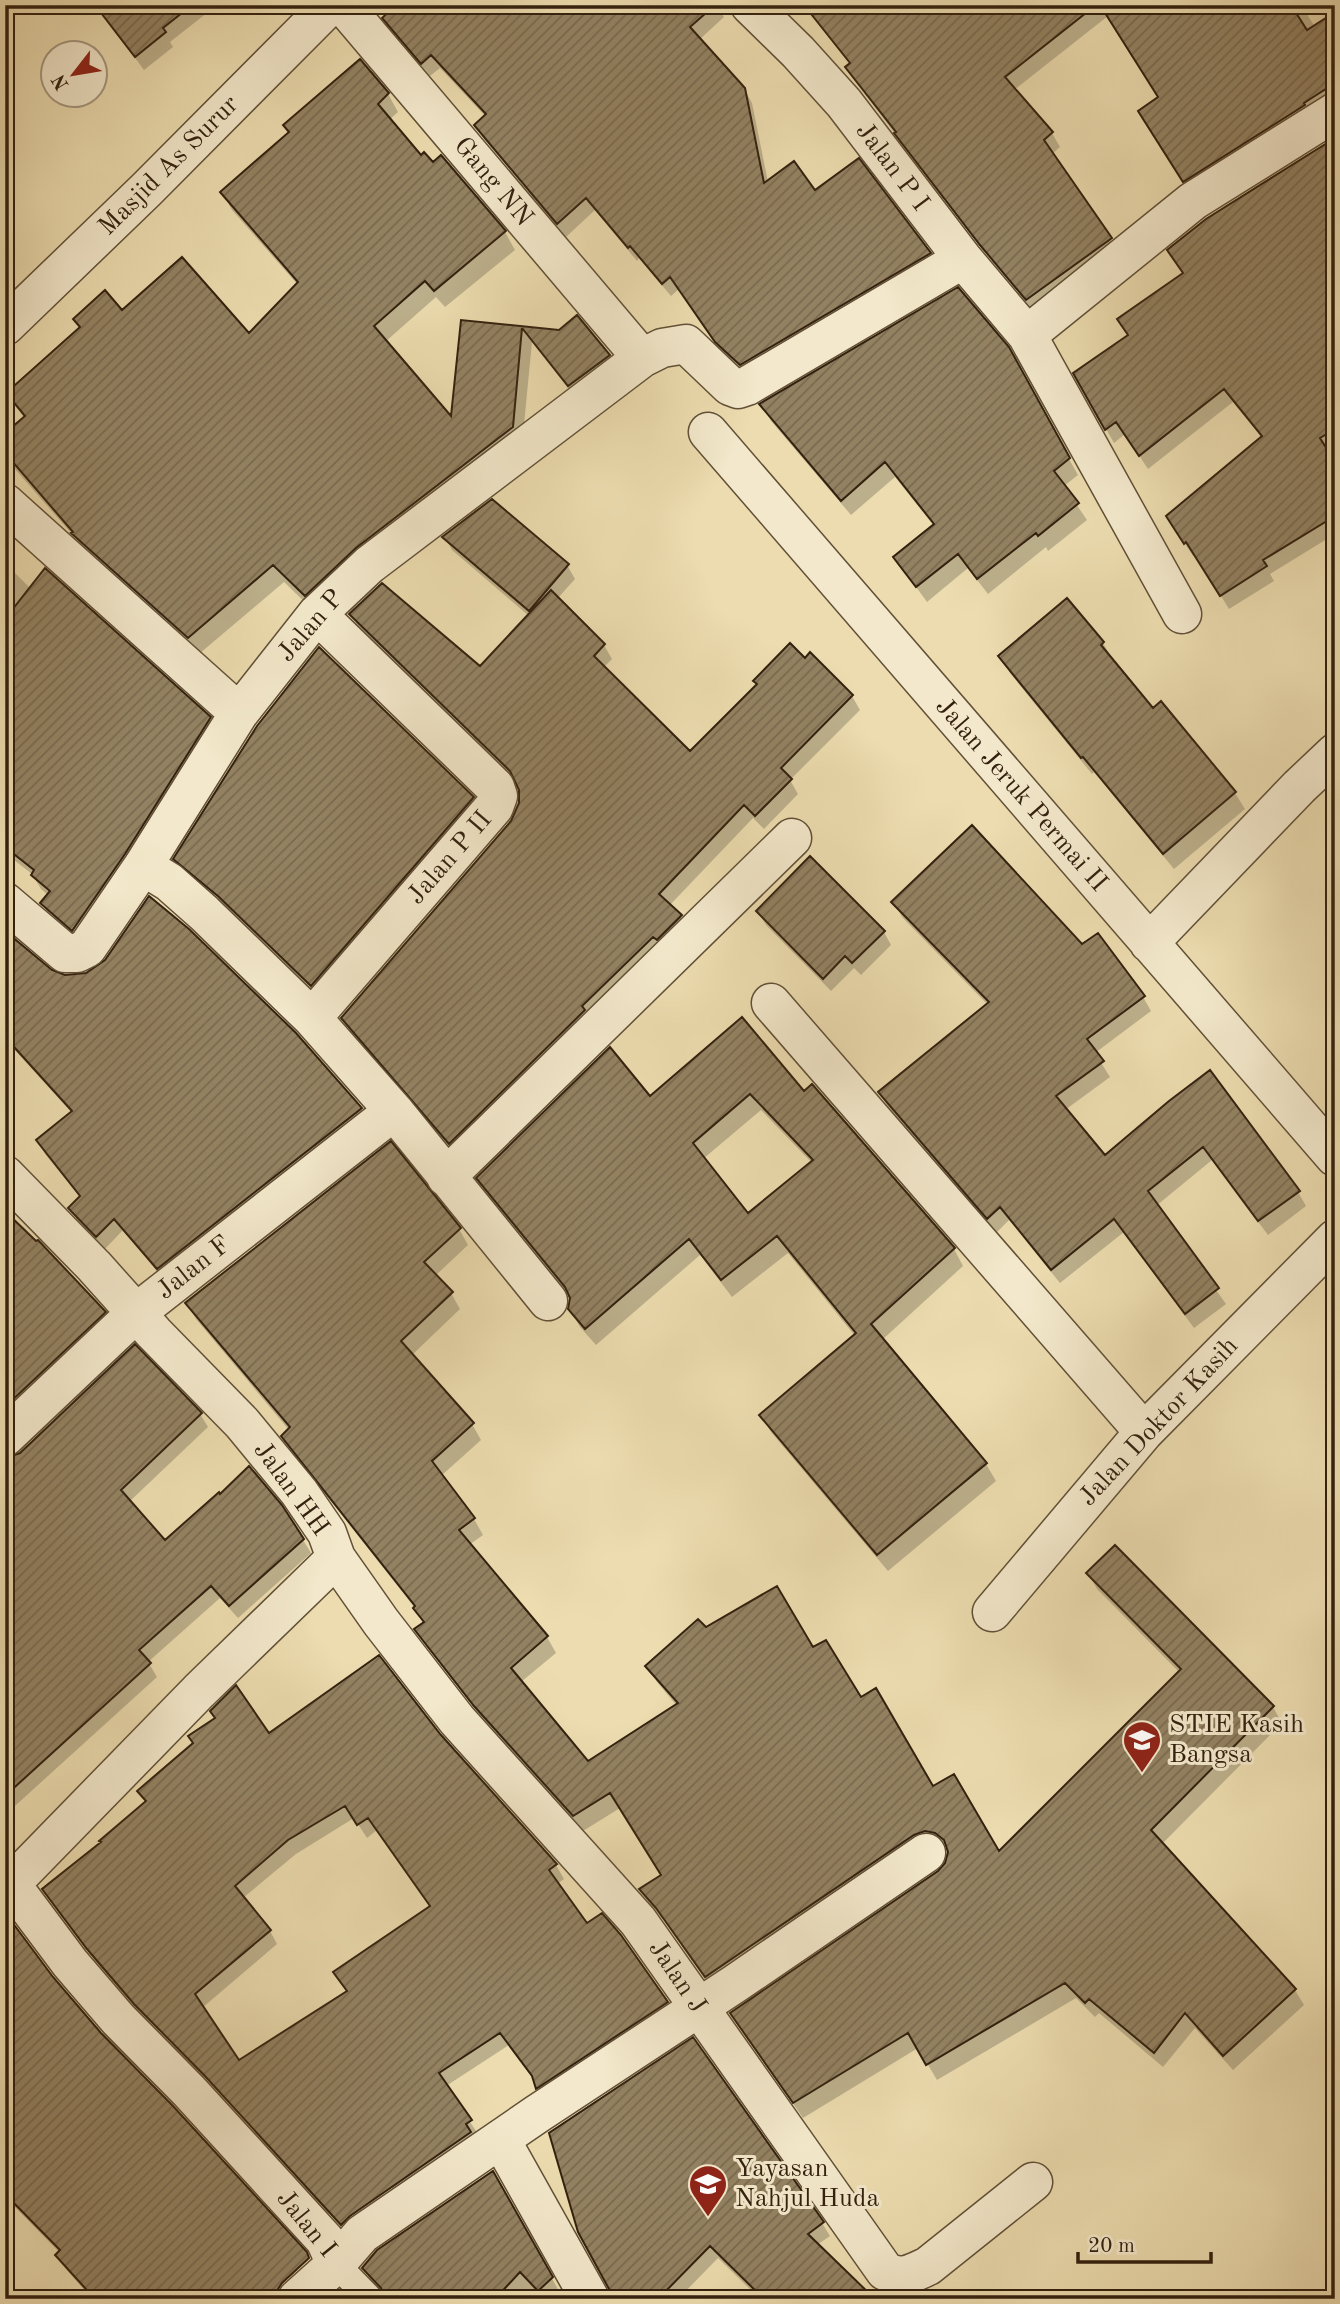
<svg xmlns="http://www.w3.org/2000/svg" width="1340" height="2304" viewBox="0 0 1340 2304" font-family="'Old Standard TT',serif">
<defs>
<pattern id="building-hatch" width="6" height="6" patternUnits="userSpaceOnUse" patternTransform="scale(1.75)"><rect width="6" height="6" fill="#938262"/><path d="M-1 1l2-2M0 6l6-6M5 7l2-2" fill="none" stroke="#796a4f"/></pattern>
</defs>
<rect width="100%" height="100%" fill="#ecdcaf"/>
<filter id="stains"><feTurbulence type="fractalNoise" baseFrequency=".00286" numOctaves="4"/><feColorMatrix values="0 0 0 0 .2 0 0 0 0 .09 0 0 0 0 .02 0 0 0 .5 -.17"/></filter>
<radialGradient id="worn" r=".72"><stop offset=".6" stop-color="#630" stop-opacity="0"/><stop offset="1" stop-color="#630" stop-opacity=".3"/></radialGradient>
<path fill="#0003" fill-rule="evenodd" d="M 96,5 L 217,5 L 170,42 L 173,47 L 144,70 Z
M 398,5 L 717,5 L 724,17 L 699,40 L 744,89 L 752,103 L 768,182 L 814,193 L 929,254 L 937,267 L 749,378 L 725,356 L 679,289 L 671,296 L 639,258 L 637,261 L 595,210 L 566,237 L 484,139 L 476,126 L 486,117 L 440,68 L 430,76 L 392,32 L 384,18 Z
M 806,5 L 1301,5 L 1315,27 L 1335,28 L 1335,106 L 1192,194 L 1148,125 L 1160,98 L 1108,16 L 1014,90 L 1052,133 L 1060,147 L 1052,154 L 1119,253 L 1035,313 L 990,259 L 855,81 L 847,67 L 851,64 Z
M 360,62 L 388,94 L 398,112 L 389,120 L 421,158 L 433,165 L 441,157 L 505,232 L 515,250 L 445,307 L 436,297 L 385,342 L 452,421 L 462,322 L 559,332 L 609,356 L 619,373 L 580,403 L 532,342 L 522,445 L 315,612 L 284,582 L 199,654 L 84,551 L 79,542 L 7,460 L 5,456 L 5,435 L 25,419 L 8,394 L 81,329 L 75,319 L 122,312 L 249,336 L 298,285 L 232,210 L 222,192 L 290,133 Z
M 1335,140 L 1335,534 L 1270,574 L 1274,581 L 1229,609 L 1196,555 L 1193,556 L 1176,530 L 1262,438 L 1233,402 L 1148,469 L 1125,434 L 1114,443 L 1075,374 L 1129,336 L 1184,274 L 1207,220 Z
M 1007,348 L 1078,475 L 1064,486 L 1087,520 L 1048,551 L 1046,547 L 988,594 L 968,568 L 927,602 L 895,558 L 934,526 L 895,477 L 851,515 L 771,421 L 762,405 Z
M 445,537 L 567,565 L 575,579 L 557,599 L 604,645 L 612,659 L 604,667 L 690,754 L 805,661 L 852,696 L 860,710 L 790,780 L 798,794 L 764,829 L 753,818 L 669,906 L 680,916 L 688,930 L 458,1156 L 351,1032 L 343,1018 L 512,822 L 520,803 L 521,789 L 518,783 L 359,628 L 351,615 L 480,669 L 529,616 L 452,550 Z
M 5,563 L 31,589 L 209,718 L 217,732 L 81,943 L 50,917 L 42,903 L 48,895 L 41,889 L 32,874 L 5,853 Z
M 1067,601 L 1103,643 L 1113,660 L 1153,711 L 1235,793 L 1245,809 L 1174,869 L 1094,772 L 1092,774 L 1010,673 L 1000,657 Z
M 1335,786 L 1335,804 L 1328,792 Z
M 472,798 L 483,816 L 321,1003 L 186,877 L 175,859 Z
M 894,902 L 1082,947 L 1143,997 L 1151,1011 L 1095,1053 L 1110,1077 L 1065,1110 L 1105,1158 L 1170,1102 L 1298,1192 L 1306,1206 L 1268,1235 L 1212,1160 L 1156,1206 L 1226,1304 L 1194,1328 L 1124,1232 L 1060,1283 L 1009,1220 L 997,1232 L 888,1107 L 880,1093 L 988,1005 L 902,917 Z
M 758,912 L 884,932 L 891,945 L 861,975 L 854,968 L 831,991 L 766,925 Z
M 5,946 L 51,972 L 295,1034 L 361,1109 L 368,1122 L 165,1281 L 123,1230 L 105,1249 L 78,1221 L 70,1208 L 81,1198 L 45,1154 L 38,1141 L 72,1113 L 12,1047 L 5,1055 Z
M 742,1020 L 804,1094 L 954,1249 L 963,1266 L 882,1340 L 986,1464 L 996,1481 L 888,1571 L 771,1432 L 761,1415 L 855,1336 L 788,1253 L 732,1297 L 700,1255 L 596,1345 L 580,1327 L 570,1309 L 571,1298 L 489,1195 L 479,1178 L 650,1098 ZM 761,1110 L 812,1163 L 748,1216 L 703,1159 Z
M 5,1213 L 104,1313 L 112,1326 L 5,1426 Z
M 459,1229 L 468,1245 L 435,1276 L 451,1293 L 460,1309 L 412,1355 L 472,1424 L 481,1440 L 441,1476 L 474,1519 L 483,1535 L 469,1545 L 547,1637 L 556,1653 L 521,1682 L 587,1763 L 677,1706 L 657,1682 L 648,1666 L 705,1629 L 813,1649 L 860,1699 L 933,1788 L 999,1854 L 1180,1673 L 1097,1589 L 1088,1573 L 1273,1707 L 1282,1723 L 1162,1844 L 1295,1990 L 1304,2005 L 1233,2070 L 1195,2028 L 1163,2067 L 1099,2013 L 1095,2017 L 1076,1998 L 937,2080 L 918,2048 L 803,2118 L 732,2014 L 940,1872 L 947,1864 L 950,1852 L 935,1847 L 715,1992 L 667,1924 L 650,1905 L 641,1890 L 663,1876 L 620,1808 L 583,1831 L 485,1722 L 426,1645 L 417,1630 L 424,1625 L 415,1608 L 292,1452 L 283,1436 L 289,1430 L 196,1319 L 187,1303 Z
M 200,1414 L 208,1427 L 129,1502 L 165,1543 L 303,1540 L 311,1553 L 238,1618 L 220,1598 L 148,1662 L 157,1677 L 5,1815 L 5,1460 Z
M 268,1735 L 439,1736 L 556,1865 L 564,1879 L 557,1884 L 586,1925 L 667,2002 L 674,2016 L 545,2101 L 535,2080 L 509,2045 L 446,2086 L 478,2134 L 402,2199 L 376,2171 L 328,2214 L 214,2089 L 144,2018 L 97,1963 L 45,1890 L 103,1843 L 146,1803 L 139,1791 ZM 354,1818 L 367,1838 L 377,1830 L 432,1907 L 348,1992 L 239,2063 L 202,2008 L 277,1944 L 270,1931 L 243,1898 L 296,1854 Z
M 493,2173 L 559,2291 L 551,2299 L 387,2299 L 371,2281 L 364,2268 Z
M 5,2185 L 231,2299 L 92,2299 L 65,2268 L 57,2255 L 60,2253 L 9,2201 L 5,2194 Z
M 822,2223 L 830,2236 L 817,2245 L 873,2299 L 760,2299 L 718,2258 L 678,2299 L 617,2299 L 579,2232 Z
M 340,2293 L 346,2299 L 333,2299 Z"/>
<path fill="url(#building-hatch)" stroke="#33210f" stroke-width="2" fill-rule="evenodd" d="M 95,5 L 192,5 L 163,28 L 166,32 L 135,57 Z
M 396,5 L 715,5 L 690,27 L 745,88 L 764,183 L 794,161 L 815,190 L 859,158 L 931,253 L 740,365 L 715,342 L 670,277 L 662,284 L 630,246 L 628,248 L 586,198 L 557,224 L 474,125 L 486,114 L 431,55 L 421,64 L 382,18 Z
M 804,5 L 1096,5 L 1005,77 L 1053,132 L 1044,140 L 1112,238 L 1026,300 L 980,245 L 894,133 L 896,132 L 845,67 L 850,63 Z
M 1100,5 L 1291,5 L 1307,30 L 1335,12 L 1335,83 L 1304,103 L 1305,105 L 1183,182 L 1138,111 L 1158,97 Z
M 360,59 L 389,93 L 378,104 L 421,155 L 424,152 L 433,162 L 441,155 L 506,231 L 434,291 L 425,281 L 374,326 L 451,416 L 461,320 L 559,330 L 577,315 L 610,355 L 568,386 L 522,328 L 513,427 L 356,548 L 305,596 L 273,565 L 188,638 L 71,533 L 73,532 L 5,453 L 5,433 L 25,416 L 6,393 L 80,327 L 73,319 L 105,290 L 122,310 L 182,257 L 249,333 L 298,282 L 220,192 L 289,132 L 283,125 Z
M 1327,143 L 1335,155 L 1335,429 L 1320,438 L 1335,462 L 1335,516 L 1263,560 L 1267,566 L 1220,596 L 1186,542 L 1184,544 L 1166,516 L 1262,436 L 1224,389 L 1139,456 L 1116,422 L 1105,430 L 1073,373 L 1128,335 L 1117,319 L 1183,273 L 1167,250 L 1206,219 Z
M 958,287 L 1009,347 L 1070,458 L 1054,471 L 1079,503 L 1038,536 L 1036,533 L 977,579 L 958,554 L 916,587 L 893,557 L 934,524 L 885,462 L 841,501 L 759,404 Z
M 492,499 L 569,564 L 529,611 L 442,537 Z
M 45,568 L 211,717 L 125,854 L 72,931 L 40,903 L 50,891 L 31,875 L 34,870 L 5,847 L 5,619 Z
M 382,583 L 480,666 L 551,590 L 605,644 L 594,656 L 690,751 L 757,684 L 753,681 L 790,643 L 805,658 L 810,652 L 853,695 L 781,768 L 792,779 L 755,816 L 744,805 L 659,894 L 682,915 L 657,940 L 653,937 L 582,1006 L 585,1010 L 449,1144 L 341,1018 L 511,821 L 519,803 L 519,790 L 510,771 L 349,614 Z
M 1067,598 L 1104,642 L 1101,645 L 1153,708 L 1161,701 L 1236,792 L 1163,854 L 1083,757 L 1081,758 L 998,656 Z
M 319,647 L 474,797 L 311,986 L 219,897 L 173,859 L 257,726 Z
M 972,825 L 1082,944 L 1098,933 L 1145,996 L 1087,1039 L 1104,1061 L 1056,1096 L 1105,1155 L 1169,1101 L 1210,1070 L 1300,1191 L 1258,1221 L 1203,1147 L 1148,1191 L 1219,1288 L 1185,1314 L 1114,1219 L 1051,1270 L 1000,1207 L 987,1219 L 878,1092 L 989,1002 L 891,902 Z
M 810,856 L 885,931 L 852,963 L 845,956 L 823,979 L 756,911 Z
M 149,896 L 189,929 L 296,1033 L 362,1108 L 157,1269 L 114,1219 L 96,1237 L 68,1208 L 80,1196 L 36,1140 L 72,1111 L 5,1037 L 5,943 L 11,936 L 52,970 L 65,975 L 86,973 L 105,960 Z
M 742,1017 L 804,1091 L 812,1084 L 955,1248 L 871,1324 L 987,1463 L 877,1555 L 759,1415 L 856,1333 L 777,1236 L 721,1280 L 689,1239 L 585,1329 L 568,1309 L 570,1298 L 565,1287 L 476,1178 L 610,1047 L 650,1096 ZM 750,1094 L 813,1160 L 748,1213 L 693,1143 Z
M 391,1141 L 461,1228 L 424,1262 L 453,1292 L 401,1341 L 474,1423 L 432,1461 L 475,1518 L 459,1530 L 548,1636 L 511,1668 L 588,1761 L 678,1703 L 645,1666 L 698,1619 L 706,1627 L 777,1586 L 813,1647 L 826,1640 L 861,1697 L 876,1688 L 933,1786 L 954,1774 L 999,1851 L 1181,1669 L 1086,1573 L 1115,1545 L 1274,1706 L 1151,1830 L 1296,1989 L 1223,2056 L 1185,2013 L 1154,2053 L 1089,1999 L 1085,2003 L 1065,1983 L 926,2065 L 908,2033 L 793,2103 L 730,2013 L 938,1871 L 945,1863 L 948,1852 L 944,1840 L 935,1833 L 925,1831 L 914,1835 L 705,1977 L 656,1908 L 639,1889 L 661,1875 L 610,1793 L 573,1816 L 474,1706 L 414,1629 L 424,1622 L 413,1608 L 415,1606 L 281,1436 L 290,1427 L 185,1303 Z
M 5,1211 L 36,1241 L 38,1240 L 106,1312 L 5,1407 Z
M 135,1344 L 202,1413 L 121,1490 L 165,1540 L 219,1492 L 220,1494 L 249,1466 L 282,1505 L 304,1539 L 229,1606 L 211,1586 L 139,1650 L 151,1663 L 5,1796 L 5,1458 L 20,1453 Z
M 379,1655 L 441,1735 L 557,1864 L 549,1870 L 587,1923 L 602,1913 L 621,1935 L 668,2002 L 536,2089 L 532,2076 L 500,2033 L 439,2073 L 472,2120 L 466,2124 L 471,2132 L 350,2216 L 341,2225 L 205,2076 L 134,2004 L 87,1949 L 42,1889 L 101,1842 L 99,1841 L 146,1801 L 137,1791 L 193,1743 L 188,1736 L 215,1718 L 210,1711 L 236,1685 L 269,1733 ZM 345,1806 L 357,1825 L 368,1818 L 430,1906 L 333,1972 L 347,1991 L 239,2060 L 195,1994 L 271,1930 L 235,1886 L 288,1840 Z
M 15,1926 L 53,1977 L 101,2033 L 173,2106 L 307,2252 L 309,2258 L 282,2283 L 276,2292 L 276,2299 L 95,2299 L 55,2255 L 60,2250 L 5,2194 L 5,1932 Z
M 693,2037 L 824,2222 L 808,2234 L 875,2299 L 764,2299 L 710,2246 L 658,2299 L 619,2299 L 609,2289 L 578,2232 L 549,2133 Z
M 493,2171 L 553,2277 L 538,2291 L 520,2272 L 495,2299 L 385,2299 L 381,2288 L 362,2268 L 377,2250 Z"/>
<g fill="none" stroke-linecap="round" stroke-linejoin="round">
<defs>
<path id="service" d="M 336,2264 L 370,2299"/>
<path id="minor" d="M 343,5 L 642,358
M 750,5 L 798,52 L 844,103 L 963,259 L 1027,335 L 1193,201 L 1335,112
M 5,326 L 146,190 L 330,5
M 1027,335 L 1182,614
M 708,432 L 1335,1157
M 5,503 L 239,713 L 317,614 L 369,565 L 642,358 L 662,348 L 686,344 L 730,386 L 738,389 L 747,386 L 963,259
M 143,866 L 169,882 L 204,913 L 312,1018 L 394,1111 L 548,1301
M 5,902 L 65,953 L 77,953 L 87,948 L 143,866 L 239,713
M 1149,943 L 1299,787 L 1335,753
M 771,1003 L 1144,1432
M 312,1018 L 494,807 L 498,796 L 495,787 L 317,614
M 5,1175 L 94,1266 L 154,1333 L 242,1423 L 299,1492 L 327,1533 L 336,1558 L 381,1622 L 457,1720 L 638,1921 L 885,2271 C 902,2280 911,2274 928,2266 L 1033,2182
M 446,1177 L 792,838
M 5,1437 L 136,1313 L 394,1111
M 992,1612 L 1144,1432 L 1335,1239
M 11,1884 L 70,1963 L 118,2019 L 189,2091 L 325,2240 L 336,2264
M 5,1890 L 199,1691 L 336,1558
M 501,2140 L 590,2299
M 297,2299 L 336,2264 L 362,2234 L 537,2114 L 736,1983 L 926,1853"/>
</defs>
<use href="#service" stroke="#615037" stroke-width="29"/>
<use href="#minor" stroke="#615037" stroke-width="41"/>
<use href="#service" stroke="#f3e8cb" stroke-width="26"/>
<use href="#minor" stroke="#f3e8cb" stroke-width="38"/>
</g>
<defs>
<symbol id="university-pin" viewBox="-11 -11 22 30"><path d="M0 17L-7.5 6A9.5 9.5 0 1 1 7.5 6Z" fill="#8f2418" stroke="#f3e8cb"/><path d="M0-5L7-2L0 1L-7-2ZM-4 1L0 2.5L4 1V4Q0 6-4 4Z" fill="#fff"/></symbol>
<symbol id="school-pin" viewBox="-11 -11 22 30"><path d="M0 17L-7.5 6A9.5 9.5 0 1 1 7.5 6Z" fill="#8f2418" stroke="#f3e8cb"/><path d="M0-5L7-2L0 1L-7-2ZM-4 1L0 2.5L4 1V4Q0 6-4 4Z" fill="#fff"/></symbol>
</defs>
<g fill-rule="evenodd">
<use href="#university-pin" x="1120" y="1718" width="44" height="60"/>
<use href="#school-pin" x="686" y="2162" width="44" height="60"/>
</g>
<g text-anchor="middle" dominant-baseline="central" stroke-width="6" stroke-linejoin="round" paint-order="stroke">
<g font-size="26" fill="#33210f" stroke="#f3e8cb">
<text transform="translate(169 166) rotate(-45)">Masjid As Surur</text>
<text transform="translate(892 167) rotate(53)">Jalan P I</text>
<text transform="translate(493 182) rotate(50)">Gang NN</text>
<text transform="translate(311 626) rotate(-49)">Jalan P</text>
<text transform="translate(1021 795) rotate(49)">Jalan Jeruk Permai II</text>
<text transform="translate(450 858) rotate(-49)">Jalan P II</text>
<text transform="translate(194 1268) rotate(-38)">Jalan F</text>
<text transform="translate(1159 1422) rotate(-47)">Jalan Doktor Kasih</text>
<text transform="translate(291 1489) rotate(54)">Jalan HH</text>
<text transform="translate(677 1977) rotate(56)">Jalan J</text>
<text transform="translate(306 2224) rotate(51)">Jalan I</text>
</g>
<g font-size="26" fill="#33210f" stroke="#f3e8cb" text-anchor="start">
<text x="1169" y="1725">STIE Kasih<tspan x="1169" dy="30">Bangsa</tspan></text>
<text x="735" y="2169">Yayasan<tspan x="735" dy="30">Nahjul Huda</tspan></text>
</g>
</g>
<rect width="1340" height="2304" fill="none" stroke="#ecdcaf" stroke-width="28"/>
<rect x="7" y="7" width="1326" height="2290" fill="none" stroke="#33210f" stroke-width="3.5"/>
<rect x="14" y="14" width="1312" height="2276" fill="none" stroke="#33210f" stroke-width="2"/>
<g transform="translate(74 74) rotate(239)"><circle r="33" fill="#f3e8cb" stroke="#a69880" stroke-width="2"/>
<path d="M0-5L12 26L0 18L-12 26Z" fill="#8f2418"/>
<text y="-10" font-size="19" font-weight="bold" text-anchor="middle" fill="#33210f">N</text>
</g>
<path d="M1078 2252v10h133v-10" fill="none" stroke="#33210f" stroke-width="3.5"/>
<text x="1088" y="2252" font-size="21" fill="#33210f" stroke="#f3e8cb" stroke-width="5" paint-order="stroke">20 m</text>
<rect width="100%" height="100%" filter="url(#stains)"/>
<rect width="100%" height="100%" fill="url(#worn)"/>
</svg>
